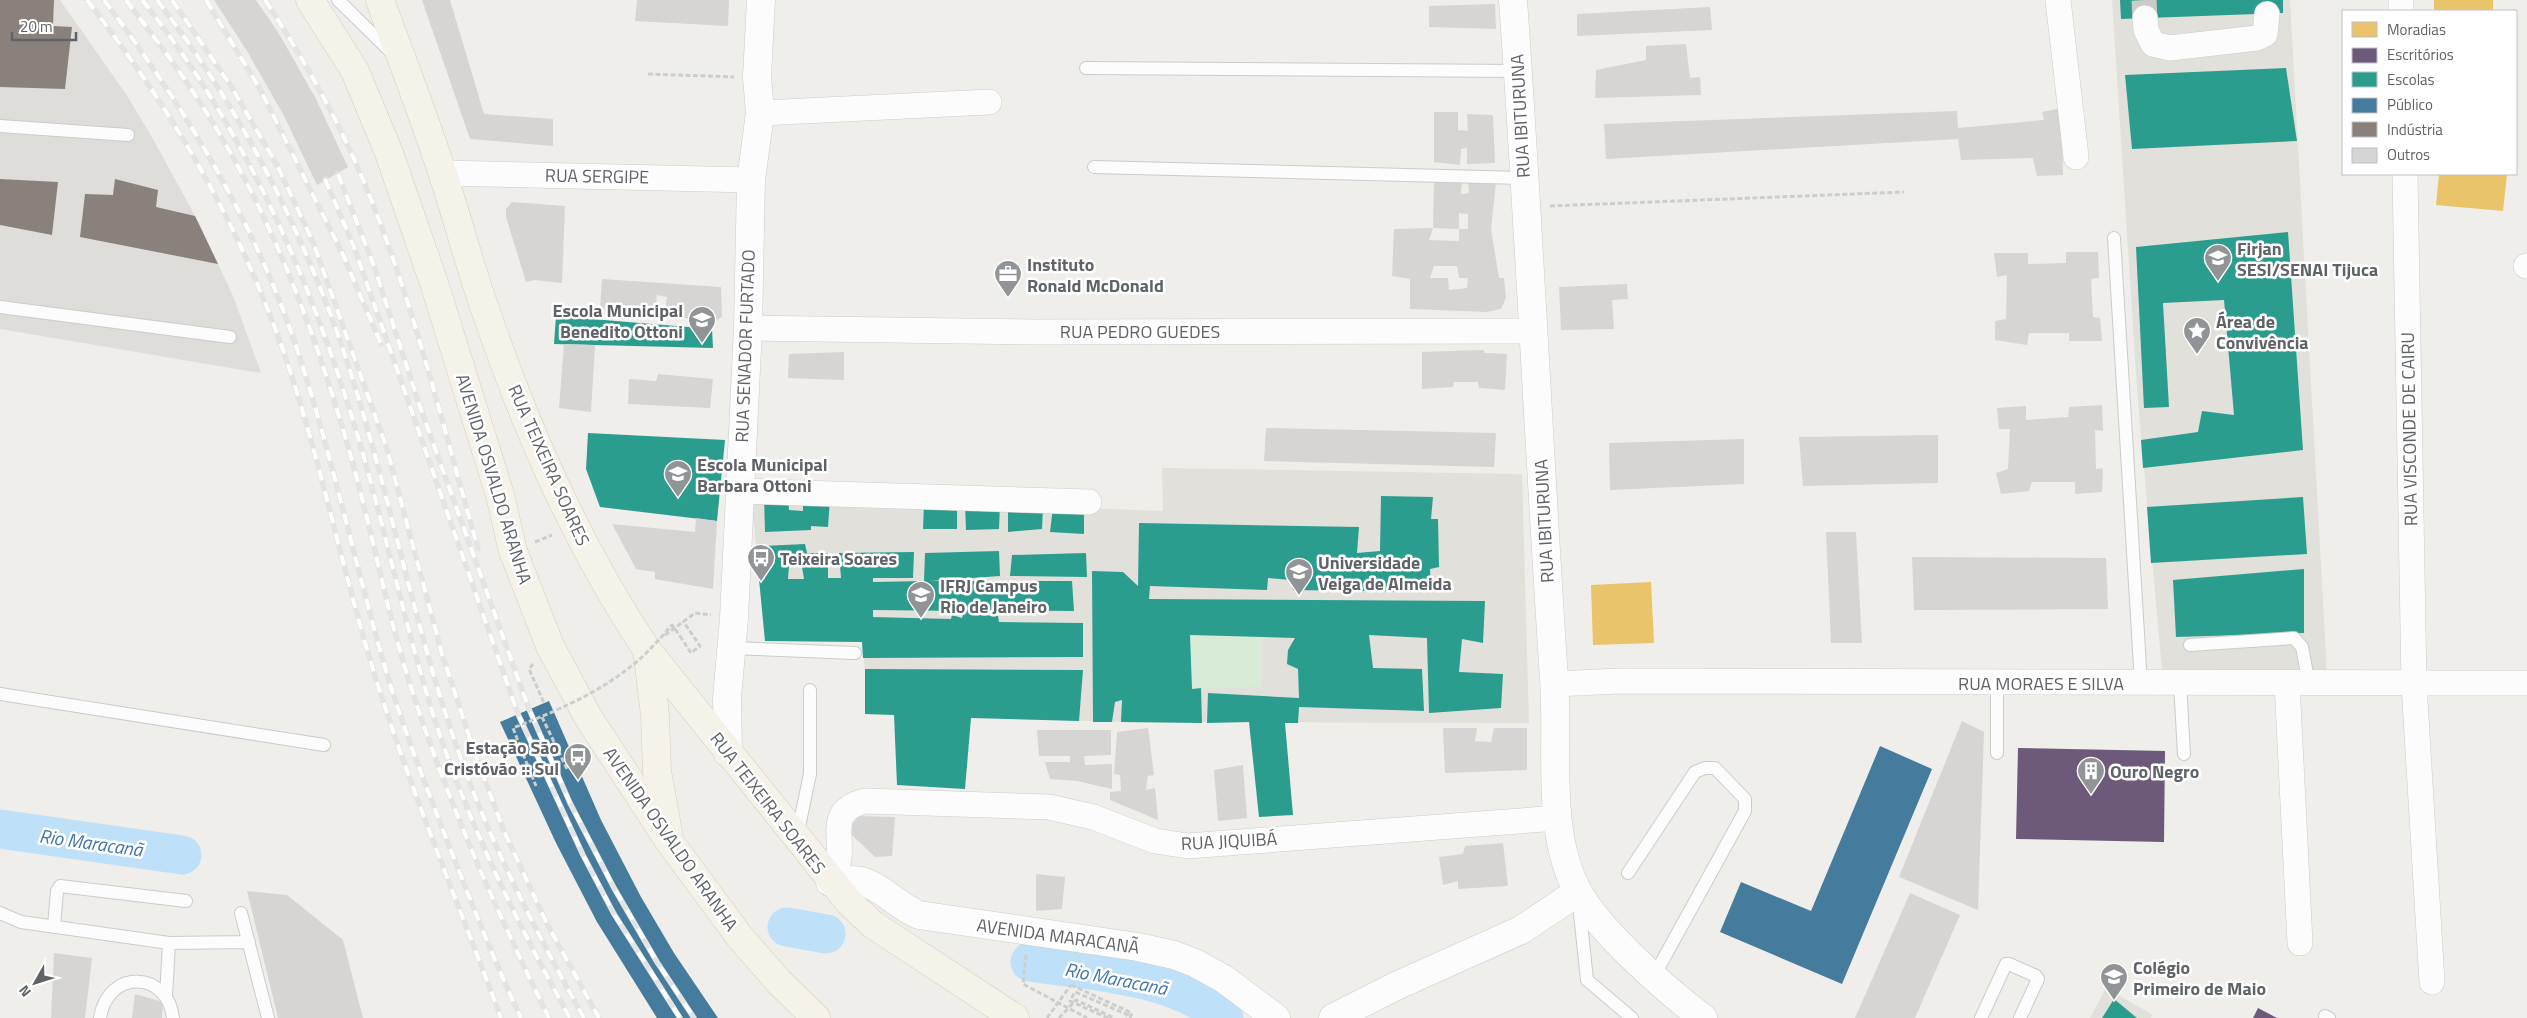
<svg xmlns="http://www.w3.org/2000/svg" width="2527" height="1018" viewBox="0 0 2527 1018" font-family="'Titillium Web',sans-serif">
<rect width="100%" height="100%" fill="#efeeea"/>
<path fill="#dfddda" d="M 0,0 L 60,0 L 126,94 L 153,139 L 200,225 L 233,296 L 261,373 L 0,329 Z"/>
<path fill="#e2e0da" d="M 2112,0 L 2290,0 L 2327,675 L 2162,671 L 2137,389 Z
M 1162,468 L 1522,474 L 1529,723 L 1121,722 L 865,714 L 865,669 L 862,642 L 765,641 L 751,496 L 1163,511 Z
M 2106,988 L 2153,1015 L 2151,1018 L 2090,1018 Z"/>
<path fill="#d8ebd6" d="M 1190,635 L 1262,636 L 1262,687 L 1192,689 Z"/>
<path fill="#e9c46a" d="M 2434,0 L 2493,0 L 2493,11 L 2434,11 Z
M 2439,174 L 2507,174 L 2503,211 L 2436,205 Z
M 1651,582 L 1654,643 L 1593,645 L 1591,585 Z"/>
<path fill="#6d597a" d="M 2018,748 L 2165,751 L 2164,842 L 2016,839 Z
M 2258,1008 L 2277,1018 L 2253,1018 Z"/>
<path fill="#2a9d8f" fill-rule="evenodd" d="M 2120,0 L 2283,0 L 2283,13 L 2121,19 Z
M 2286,68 L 2297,141 L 2132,149 L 2125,75 Z
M 2288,232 L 2303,450 L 2143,468 L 2141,440 L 2198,432 L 2202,411 L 2234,415 L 2224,300 L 2163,303 L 2169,407 L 2144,408 L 2136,247 Z
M 556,316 L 712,329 L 713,348 L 554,344 Z
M 588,433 L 725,440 L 717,521 L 600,507 L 586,469 Z
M 764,496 L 788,497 L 789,510 L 803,511 L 803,498 L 830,499 L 828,527 L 811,526 L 811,530 L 765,532 Z
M 1381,496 L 1433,497 L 1431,519 L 1438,519 L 1439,567 L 1430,569 L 1431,592 L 1293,590 L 1292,580 L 1268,578 L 1267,590 L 1150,586 L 1149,599 L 1485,601 L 1483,643 L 1462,639 L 1459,672 L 1503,674 L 1501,708 L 1429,713 L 1427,638 L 1369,635 L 1373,668 L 1422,669 L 1424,711 L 1299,707 L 1298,723 L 1285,723 L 1293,815 L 1259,817 L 1249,722 L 1207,723 L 1208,693 L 1299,698 L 1298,669 L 1287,664 L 1288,650 L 1295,638 L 1190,635 L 1192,689 L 1201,688 L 1202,723 L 1121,722 L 1122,700 L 1115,702 L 1112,722 L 1093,722 L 1092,571 L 1123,572 L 1138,586 L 1139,523 L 1359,527 L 1357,553 L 1380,551 Z
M 2303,497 L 2307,554 L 2151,563 L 2147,507 Z
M 924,503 L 957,504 L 957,529 L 923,529 Z
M 965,504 L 1000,505 L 999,529 L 966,530 Z
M 1008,506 L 1043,507 L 1042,529 L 1008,532 Z
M 1053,507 L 1084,509 L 1084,534 L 1050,532 Z
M 805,544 L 807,553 L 828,553 L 828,578 L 841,578 L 839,553 L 914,552 L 913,578 L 873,578 L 873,582 L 924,581 L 925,553 L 999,551 L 1000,576 L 930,581 L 1072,581 L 1074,611 L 981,610 L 980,615 L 998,616 L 999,622 L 1083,623 L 1083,657 L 863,658 L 862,642 L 765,641 L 759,579 L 765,579 L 763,546 ZM 789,566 L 802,567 L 804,579 L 788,579 ZM 873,610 L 964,611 L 962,618 L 952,615 L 951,619 L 873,617 Z
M 1086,553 L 1087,577 L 1010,576 L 1012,555 Z
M 2304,569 L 2304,633 L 2176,637 L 2173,580 Z
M 865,669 L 1083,670 L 1079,721 L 971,718 L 965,789 L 897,785 L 894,715 L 865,714 Z
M 2114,999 L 2137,1018 L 2102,1018 Z"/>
<path fill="#457b9d" d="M 549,701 L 601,820 L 641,897 L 674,953 L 718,1018 L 657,1018 L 597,922 L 556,843 L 500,722 Z
M 1880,746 L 1932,769 L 1842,984 L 1720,932 L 1741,882 L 1811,911 Z"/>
<path fill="#8a817c" d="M 0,0 L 54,0 L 53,26 L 72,27 L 65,89 L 0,87 Z
M 0,179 L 58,182 L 52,235 L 0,225 Z
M 115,179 L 158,190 L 156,207 L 195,216 L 218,264 L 80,237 L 85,194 L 113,195 Z"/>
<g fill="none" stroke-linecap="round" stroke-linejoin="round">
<path stroke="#bfe0f9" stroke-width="39" d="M 0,829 L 182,855
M 787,927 L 826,934
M 1030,962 C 1093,972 1175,974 1224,1018"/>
</g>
<path fill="#d6d5d3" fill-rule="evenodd" d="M 214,0 L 256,0 L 278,32 L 316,99 L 348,167 L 317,185 L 284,116 L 247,51 Z
M 422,0 L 450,0 L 484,114 L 553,119 L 553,146 L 470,139 Z
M 637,0 L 729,0 L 728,26 L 635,21 Z
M 1495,4 L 1496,29 L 1429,27 L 1429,6 Z
M 1710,7 L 1712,30 L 1577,36 L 1577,14 Z
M 1686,44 L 1690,78 L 1700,77 L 1701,95 L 1595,98 L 1596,70 L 1646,60 L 1646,46 Z
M 2062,108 L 2063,175 L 2037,176 L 2033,158 L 1961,160 L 1958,139 L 1606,159 L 1604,124 L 1957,111 L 1958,128 L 2044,120 L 2042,112 Z
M 1434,112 L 1458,112 L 1458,130 L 1468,131 L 1467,114 L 1493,115 L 1495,163 L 1467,164 L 1467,148 L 1461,149 L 1460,165 L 1434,162 Z
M 1434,181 L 1462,181 L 1461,194 L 1469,193 L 1468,182 L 1496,183 L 1491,229 L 1499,278 L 1504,278 L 1506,298 L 1501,309 L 1487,312 L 1410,309 L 1410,279 L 1392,276 L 1394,229 L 1433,228 L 1429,240 L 1459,241 L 1459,229 L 1468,229 L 1468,214 L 1459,213 L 1459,229 L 1433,228 ZM 1434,266 L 1457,266 L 1459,278 L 1468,278 L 1467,288 L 1449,290 L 1448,278 L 1430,278 Z
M 512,202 L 565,206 L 562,283 L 534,280 L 526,282 L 506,217 L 506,209 Z
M 2066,252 L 2098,252 L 2099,278 L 2091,279 L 2093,317 L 2100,318 L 2102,341 L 2069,341 L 2069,333 L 2029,333 L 2027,345 L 1995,340 L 1995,321 L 2006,319 L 2007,275 L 1997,277 L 1994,253 L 2028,253 L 2028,264 L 2066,263 Z
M 602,279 L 721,287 L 722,317 L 717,320 L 664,317 L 667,297 L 657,295 L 654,315 L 600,310 Z
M 1627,284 L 1628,299 L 1612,300 L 1614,329 L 1561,330 L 1559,287 Z
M 564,344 L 595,345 L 591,412 L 559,408 Z
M 1483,350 L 1485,353 L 1507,354 L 1505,390 L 1479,388 L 1478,382 L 1454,382 L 1453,387 L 1422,389 L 1422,352 Z
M 844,352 L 844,380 L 788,378 L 789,354 Z
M 658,374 L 713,379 L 710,408 L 628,404 L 629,379 L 656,381 Z
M 2102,405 L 2103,431 L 2095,430 L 2096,469 L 2103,468 L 2102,492 L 2075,494 L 2075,482 L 2032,482 L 2029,491 L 2001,494 L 1996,473 L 2008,469 L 2010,429 L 1999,429 L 1997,408 L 2026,406 L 2026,420 L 2068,417 L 2069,407 Z
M 1266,428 L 1496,433 L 1494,467 L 1264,461 Z
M 1938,435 L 1938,483 L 1803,486 L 1799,437 Z
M 1744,439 L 1744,484 L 1610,490 L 1609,443 Z
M 696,518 L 717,521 L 713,589 L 655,579 L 655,572 L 636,569 L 612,524 L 695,532 Z
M 1826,532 L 1856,532 L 1862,643 L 1831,643 Z
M 1912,557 L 2106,558 L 2108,609 L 1914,610 Z
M 1962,721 L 1984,732 L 1978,910 L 1899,877 Z
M 1148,728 L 1154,775 L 1148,776 L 1146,790 L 1155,788 L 1158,820 L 1110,800 L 1110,792 L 1121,791 L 1120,775 L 1114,774 L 1117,732 Z
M 1443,728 L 1477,728 L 1475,741 L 1491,742 L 1494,728 L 1527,728 L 1527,770 L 1445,773 Z
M 1037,730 L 1111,730 L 1111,755 L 1084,756 L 1085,765 L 1112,764 L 1112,789 L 1077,781 L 1050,779 L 1045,762 L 1070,762 L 1070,756 L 1039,756 Z
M 1243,765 L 1247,818 L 1218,821 L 1214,770 Z
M 858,816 L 895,817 L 892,856 L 875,857 L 852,835 L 852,825 Z
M 1503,843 L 1508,886 L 1458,889 L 1458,881 L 1443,885 L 1439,857 L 1463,854 L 1465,846 Z
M 1036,874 L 1065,877 L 1062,909 L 1036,911 Z
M 247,891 L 287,895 L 343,940 L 363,1018 L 278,1018 Z
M 1910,893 L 1960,915 L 1915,1018 L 1855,1018 Z
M 54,953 L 92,958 L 85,1018 L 51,1018 Z
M 135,994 L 163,1002 L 162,1018 L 132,1018 Z"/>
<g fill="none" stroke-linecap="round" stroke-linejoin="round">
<path stroke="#cbcbca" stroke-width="25" stroke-dasharray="25 12" stroke-linecap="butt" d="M 2144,0 L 2145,18"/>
<defs>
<path id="service" d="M 338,0 L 392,53
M 1086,68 L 1518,71
M 0,126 L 128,135
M 1094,167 L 1523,178
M 2114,238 L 2141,683
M 0,307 L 230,337
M 2190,645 L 2294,638 L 2302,647 L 2309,684
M 731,648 L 855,653
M 1997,682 L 1997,753
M 2180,683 L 2184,754
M 0,694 L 324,745
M 797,836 L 810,774 L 810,690
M 1628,873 L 1695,772 L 1705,768 L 1715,768 L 1745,799 L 1745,811 L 1654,976
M 1579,904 L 1587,980 L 1632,1018
M 0,913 L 21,922 L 169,943 L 166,996
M 241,913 L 268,1018
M 54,926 L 57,891 L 60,886 L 186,901
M 169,943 L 249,942
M 2325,1016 L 2329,1018
M 100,1018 C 108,968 168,971 173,1018
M 1981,1018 L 2006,964 L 2009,964 L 2036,976 L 2038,979 L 2020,1018"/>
<path id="minor" d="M 2058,0 L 2076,157
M 2401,0 L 2401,11
M 2145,18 L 2146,30 L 2153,44 L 2170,48 L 2257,38 L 2265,34 L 2267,14
M 760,113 L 989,102
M 442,173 L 751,180
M 2405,174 L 2414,684 L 2432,982
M 2526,266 L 2527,266
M 748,328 L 1034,332 L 1532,331
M 739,491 L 1089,502
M 2287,683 L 2300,943
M 1555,684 L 1619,681 L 2527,683
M 830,882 C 834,875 838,867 839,859 C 842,834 828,810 865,801 L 1049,807 L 1093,817 L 1155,841 L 1188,846 L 1558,818"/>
<path id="tertiary" d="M 1513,0 C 1529,226 1539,453 1554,679 C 1559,746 1545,831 1578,892 C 1600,932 1666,990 1703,1018
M 728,753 L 727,698 L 734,618 L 748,328 L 751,180 L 760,113 L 757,77 L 761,0
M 830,882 C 840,881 851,878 861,881 C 883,887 898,907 919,915 L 1138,947 L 1174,955 L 1195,963 L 1224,979 L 1276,1018
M 1333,1018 L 1396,986 L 1521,930 L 1578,892"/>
<path id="primary" d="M 310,0 L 355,71 L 389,153 L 435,286 L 500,495 L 513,551 L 550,646 L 588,717 L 669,841 L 739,936 L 779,982 L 816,1018
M 380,0 C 401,58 424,116 443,175 C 458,220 470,267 486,312 C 527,431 577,545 647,650 L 849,902 L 872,924 L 1015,1018
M 647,650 L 655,715 L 657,771 L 668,832"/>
</defs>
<use href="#service" stroke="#cbcccc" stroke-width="14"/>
<use href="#minor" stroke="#cbcccc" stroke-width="26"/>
<use href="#tertiary" stroke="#cbcccc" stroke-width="29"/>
<use href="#primary" stroke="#d7ceb8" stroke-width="29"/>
<path stroke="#cacfcc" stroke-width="3" stroke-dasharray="5 2.5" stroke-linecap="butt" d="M 648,74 L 734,77
M 1550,206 L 1904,192
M 535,542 L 552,535
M 665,635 L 695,613 L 711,615
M 680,636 L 691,653 L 700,646 L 683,621
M 533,664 L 529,669 L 544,703
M 542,717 L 568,771
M 523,754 L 536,786
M 1026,955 L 1023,984 L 1087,1018
M 1071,985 L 1132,1013 L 1130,1018
M 1059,1018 L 1076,1000 L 1114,1018"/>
<use href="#service" stroke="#fdfcfc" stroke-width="12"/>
<use href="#minor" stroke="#fdfcfc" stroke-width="25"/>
<use href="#tertiary" stroke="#fdfcfc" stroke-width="28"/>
<use href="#primary" stroke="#f4f2e9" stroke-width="28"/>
<defs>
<path id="rail" d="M 87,0 C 172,110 238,221 284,353 C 321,460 342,571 376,679 C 412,794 459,905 501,1018
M 104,0 C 184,106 255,222 297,349 C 332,455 355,564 386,671 C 403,728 425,783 446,838 C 470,899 493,959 521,1018
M 126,0 C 152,34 178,68 201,104 C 271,212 316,334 351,457 C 371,527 384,598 405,668 C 442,789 493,904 549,1018
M 142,0 C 249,133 316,292 363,454 C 391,553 411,653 445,750 C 478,843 522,932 570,1018
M 157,0 C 234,100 294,213 337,332 C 385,468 409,610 456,745 C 489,841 535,930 584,1018
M 172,0 L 231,86 L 278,167 L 313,242 L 387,449 L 442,654 L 471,742 L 503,829 L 546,922 L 599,1018
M 206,0 L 260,89 L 344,257 L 381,344
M 265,0 C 306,62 343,128 370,197 C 416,311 444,431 478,548
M 338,174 L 374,266 L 418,401 L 529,709 L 570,803 L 614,888 L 657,962 L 694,1018
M 325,179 L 354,247 L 518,714 L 583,855 L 614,914 L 680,1018"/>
</defs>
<use href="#rail" stroke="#e4e4e4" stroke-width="5.5"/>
<use href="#rail" stroke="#fff" stroke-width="4" stroke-dasharray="11" stroke-linecap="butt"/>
<path stroke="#cacfcc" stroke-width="3" stroke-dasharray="5 2.5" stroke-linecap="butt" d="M 523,754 L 513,728 C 559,710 604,691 641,658 C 652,648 662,636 672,625 L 680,636
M 1047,1018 L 1071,985
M 1108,1018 L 1070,1001 L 1075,992 L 1128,1015 L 1126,1018"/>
</g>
<defs>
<symbol id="university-pin" viewBox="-11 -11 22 30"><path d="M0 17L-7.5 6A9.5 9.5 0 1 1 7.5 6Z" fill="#919496" stroke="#fff"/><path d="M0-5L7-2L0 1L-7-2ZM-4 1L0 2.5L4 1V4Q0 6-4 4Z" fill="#fff"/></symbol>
<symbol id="office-pin" viewBox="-11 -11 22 30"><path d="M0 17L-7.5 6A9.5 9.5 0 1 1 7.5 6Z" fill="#919496" stroke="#fff"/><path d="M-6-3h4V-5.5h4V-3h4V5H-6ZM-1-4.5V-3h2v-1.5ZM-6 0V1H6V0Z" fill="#fff"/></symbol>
<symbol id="school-pin" viewBox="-11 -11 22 30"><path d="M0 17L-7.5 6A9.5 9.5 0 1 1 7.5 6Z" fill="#919496" stroke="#fff"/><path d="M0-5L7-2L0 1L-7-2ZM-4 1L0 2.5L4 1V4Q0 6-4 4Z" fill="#fff"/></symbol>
<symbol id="sight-pin" viewBox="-11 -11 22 30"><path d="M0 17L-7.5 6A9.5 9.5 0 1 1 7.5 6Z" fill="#919496" stroke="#fff"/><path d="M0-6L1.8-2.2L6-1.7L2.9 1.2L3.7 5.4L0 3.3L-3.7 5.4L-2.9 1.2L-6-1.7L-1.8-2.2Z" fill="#fff"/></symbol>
<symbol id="bus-pin" viewBox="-11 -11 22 30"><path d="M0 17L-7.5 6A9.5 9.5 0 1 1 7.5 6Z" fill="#919496" stroke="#fff"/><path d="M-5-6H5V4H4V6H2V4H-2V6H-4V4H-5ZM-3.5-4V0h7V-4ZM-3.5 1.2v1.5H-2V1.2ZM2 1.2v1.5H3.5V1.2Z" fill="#fff"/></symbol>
<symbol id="building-pin" viewBox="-11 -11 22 30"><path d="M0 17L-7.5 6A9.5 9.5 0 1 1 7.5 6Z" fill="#919496" stroke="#fff"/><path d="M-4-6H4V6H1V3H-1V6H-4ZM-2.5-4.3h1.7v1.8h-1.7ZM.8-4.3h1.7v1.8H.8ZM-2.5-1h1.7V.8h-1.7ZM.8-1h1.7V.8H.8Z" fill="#fff"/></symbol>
</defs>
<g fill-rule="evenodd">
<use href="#university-pin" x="2202" y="242" width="32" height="43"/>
<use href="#office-pin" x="992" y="258" width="32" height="43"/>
<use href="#school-pin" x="686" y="304" width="32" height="43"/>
<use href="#sight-pin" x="2181" y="315" width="32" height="43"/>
<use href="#school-pin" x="662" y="458" width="32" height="43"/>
<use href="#bus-pin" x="745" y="542" width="32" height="43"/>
<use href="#university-pin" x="1283" y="556" width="32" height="43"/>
<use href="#university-pin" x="905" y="579" width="32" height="43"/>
<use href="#bus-pin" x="562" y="741" width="32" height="43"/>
<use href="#building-pin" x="2075" y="755" width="32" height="43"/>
<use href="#school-pin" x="2098" y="961" width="32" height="43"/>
</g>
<g text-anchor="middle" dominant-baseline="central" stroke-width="5" stroke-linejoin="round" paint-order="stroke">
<g font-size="18" fill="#5f6368" stroke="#fff">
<text transform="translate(1520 116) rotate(-93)">RUA IBITURUNA</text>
<text transform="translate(597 176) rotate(1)">RUA SERGIPE</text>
<text x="1140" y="331">RUA PEDRO GUEDES</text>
<text transform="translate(745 346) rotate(-88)">RUA SENADOR FURTADO</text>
<text transform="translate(2409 429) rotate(-91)">RUA VISCONDE DE CAIRU</text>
<text transform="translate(549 465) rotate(66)">RUA TEIXEIRA SOARES</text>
<text transform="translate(494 479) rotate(73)">AVENIDA OSVALDO ARANHA</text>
<text transform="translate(1544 521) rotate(-93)">RUA IBITURUNA</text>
<text x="2041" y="683">RUA MORAES E SILVA</text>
<text transform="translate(768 803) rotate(52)">RUA TEIXEIRA SOARES</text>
<text transform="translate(671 839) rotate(55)">AVENIDA OSVALDO ARANHA</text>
<text transform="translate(1229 841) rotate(-3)">RUA JIQUIBÁ</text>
<text transform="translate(1058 936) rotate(8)">AVENIDA MARACANÃ</text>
</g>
<g font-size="18" font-weight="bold" fill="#5f6368" stroke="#fff" text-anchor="start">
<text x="2237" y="248">Firjan<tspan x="2237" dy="21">SESI/SENAI Tijuca</tspan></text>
<text x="1027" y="264">Instituto<tspan x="1027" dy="21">Ronald McDonald</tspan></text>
<text x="683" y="310" text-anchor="end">Escola Municipal<tspan x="683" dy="21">Benedito Ottoni</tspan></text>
<text x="2216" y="321">Área de<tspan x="2216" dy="21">Convivência</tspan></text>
<text x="697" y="464">Escola Municipal<tspan x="697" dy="21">Barbara Ottoni</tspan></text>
<text x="780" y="558">Teixeira Soares</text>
<text x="1318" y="562">Universidade<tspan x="1318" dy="21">Veiga de Almeida</tspan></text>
<text x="940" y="585">IFRJ Campus<tspan x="940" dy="21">Rio de Janeiro</tspan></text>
<text x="559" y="747" text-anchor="end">Estação São<tspan x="559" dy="21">Cristóvão :: Sul</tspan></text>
<text x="2110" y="771">Ouro Negro</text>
<text x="2133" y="967">Colégio<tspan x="2133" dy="21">Primeiro de Maio</tspan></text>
</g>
<g font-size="19" font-style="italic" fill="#4174aa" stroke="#fff">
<text transform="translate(91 842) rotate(8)">Rio Maracanã</text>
<text transform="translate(1116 978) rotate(11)">Rio Maracanã</text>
</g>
</g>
<rect x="2342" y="10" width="175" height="165" fill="#ffffff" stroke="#bfc1c3"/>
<rect x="2352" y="22" width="25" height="15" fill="#e9c46a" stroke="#bfc1c3"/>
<text x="2387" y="35" font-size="15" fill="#5f6368">Moradias</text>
<rect x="2352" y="48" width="25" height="15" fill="#6d597a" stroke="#bfc1c3"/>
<text x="2387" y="60" font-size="15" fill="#5f6368">Escritórios</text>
<rect x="2352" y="72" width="25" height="15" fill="#2a9d8f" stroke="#bfc1c3"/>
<text x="2387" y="85" font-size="15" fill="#5f6368">Escolas</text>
<rect x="2352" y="98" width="25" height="15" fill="#457b9d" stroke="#bfc1c3"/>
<text x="2387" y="110" font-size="15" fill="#5f6368">Público</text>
<rect x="2352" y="122" width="25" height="15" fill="#8a817c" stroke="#bfc1c3"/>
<text x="2387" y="135" font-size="15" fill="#5f6368">Indústria</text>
<rect x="2352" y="148" width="25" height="15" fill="#d6d5d3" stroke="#bfc1c3"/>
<text x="2387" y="160" font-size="15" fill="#5f6368">Outros</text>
<g transform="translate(35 983) rotate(231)" stroke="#ffffff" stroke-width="4" paint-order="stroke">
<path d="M0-4L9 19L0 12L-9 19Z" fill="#5f6368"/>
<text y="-8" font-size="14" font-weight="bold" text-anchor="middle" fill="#5f6368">N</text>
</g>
<path d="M12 32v8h64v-8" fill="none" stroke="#5f6368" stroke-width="2.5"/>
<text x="20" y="32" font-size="15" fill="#5f6368" stroke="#ffffff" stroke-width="4" paint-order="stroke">20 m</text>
</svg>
